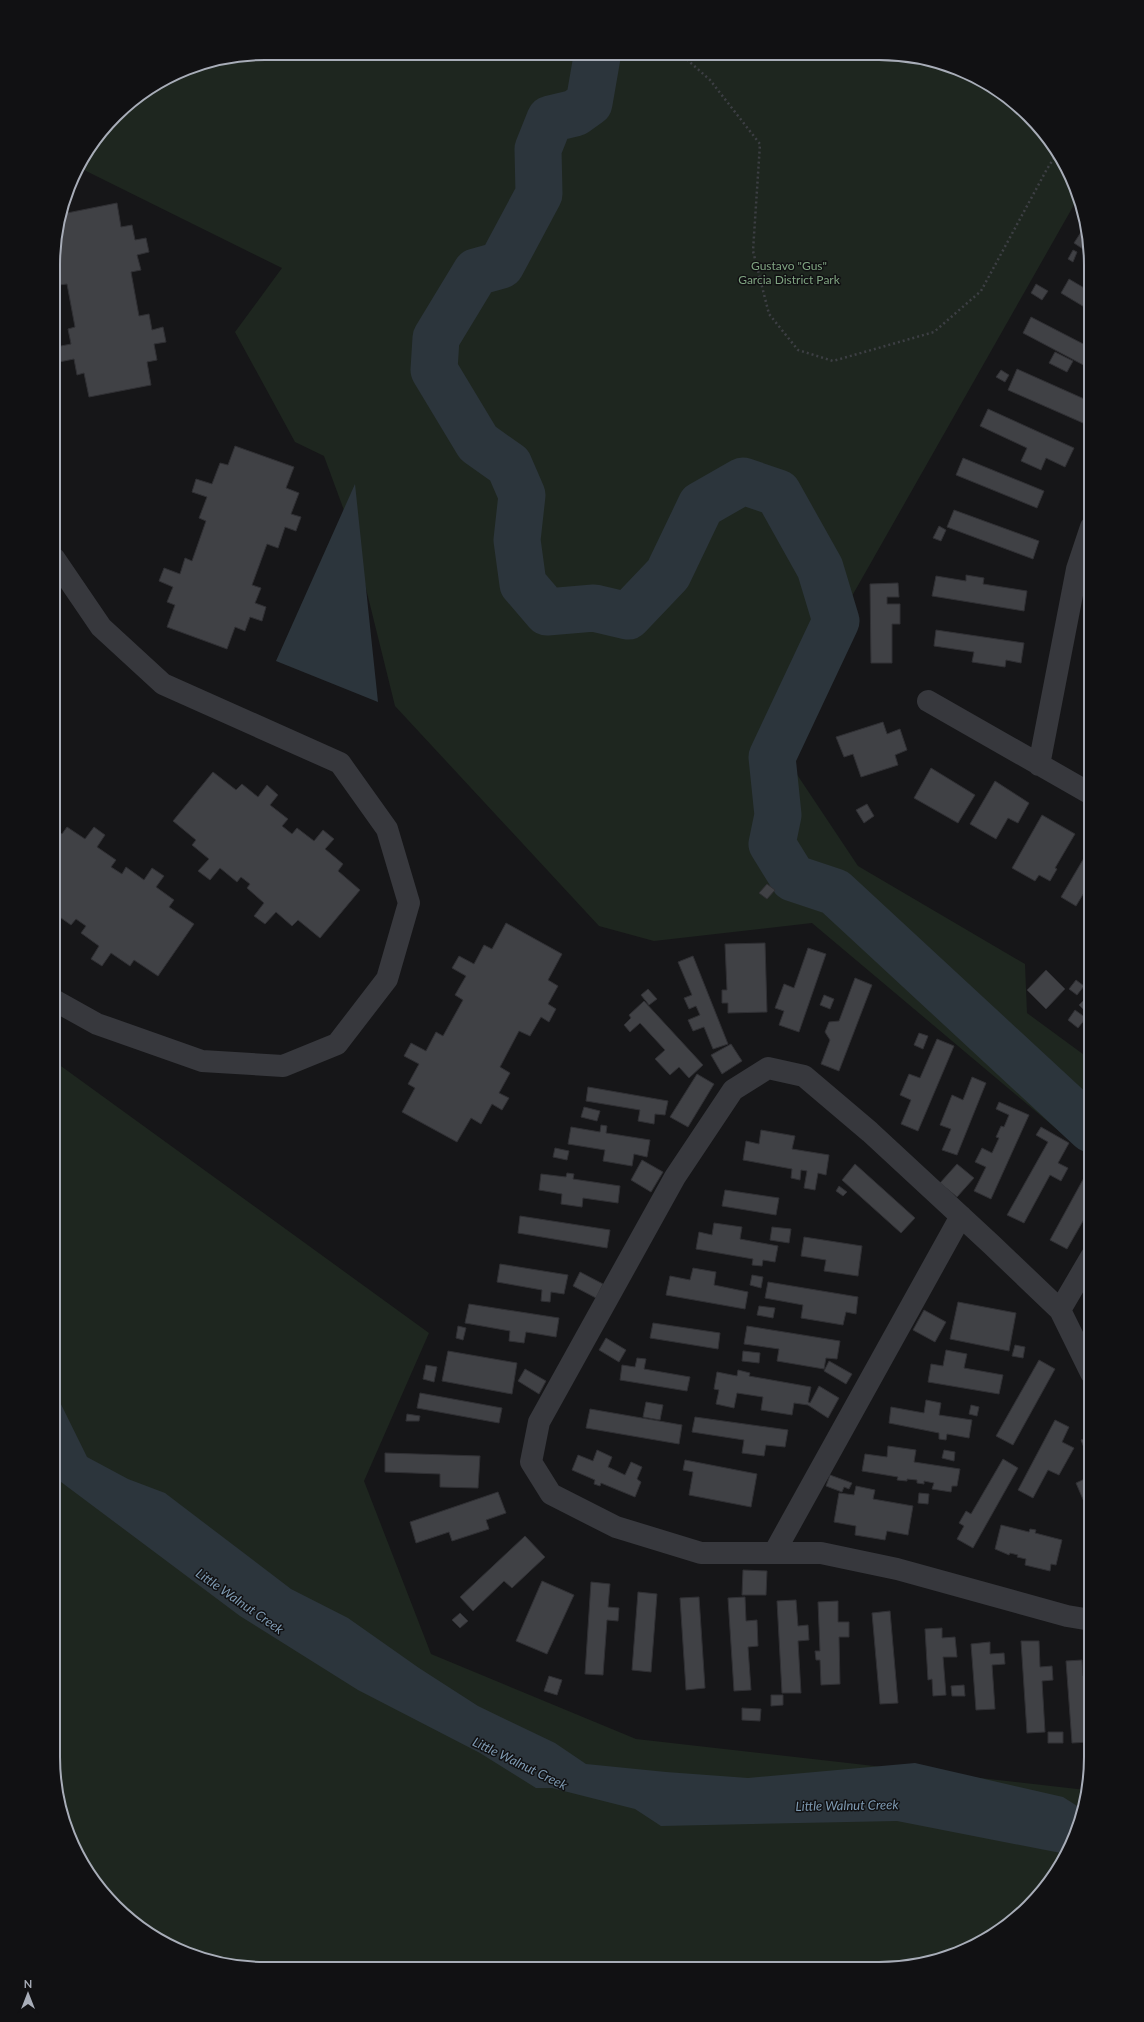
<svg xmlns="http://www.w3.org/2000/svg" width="1144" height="2022" viewBox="0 0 1144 2022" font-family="Lato,sans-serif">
<rect width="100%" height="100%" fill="#161618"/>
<path fill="#1e261f" d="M 265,53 L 920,57 L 973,75 L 1019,105 L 1055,147 L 1079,196 L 772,737 L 858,866 L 1025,964 L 1027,1013 L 1091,1060 L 1091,1158 L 812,923 L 654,941 L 599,926 L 395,706 L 352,532 L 324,456 L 295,442 L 235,332 L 282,268 L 78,167 L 125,106 L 184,69 Z
M 54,1061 L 429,1333 L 364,1481 L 431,1654 L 636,1739 L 1086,1790 L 1075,1838 L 1047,1886 L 997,1933 L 948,1958 L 879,1969 L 237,1967 L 184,1953 L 125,1917 L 89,1875 L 64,1826 L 53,1757 Z"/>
<path fill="#2c353c" d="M 355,484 L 378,702 L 276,661 Z
M 53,1388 L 87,1457 L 128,1479 L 165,1493 L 291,1589 L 348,1618 L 419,1668 L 478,1706 L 555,1743 L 586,1764 L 666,1772 L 748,1778 L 915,1763 L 1063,1797 L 1082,1809 L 1075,1838 L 1066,1854 L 897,1821 L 661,1826 L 635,1809 L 552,1788 L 536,1788 L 480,1753 L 358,1690 L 240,1616 L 53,1476 Z"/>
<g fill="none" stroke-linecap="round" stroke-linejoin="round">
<path stroke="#2c353c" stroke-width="47" d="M 595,55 L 597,57 L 589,103 L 575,113 L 550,119 L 538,149 L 539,194 L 501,265 L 476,272 L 436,338 L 434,370 L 478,443 L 509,465 L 522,495 L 517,540 L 523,584 L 547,612 L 594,608 L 628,616 L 668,574 L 701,505 L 743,481 L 778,493 L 820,568 L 836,621 L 772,757 L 778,815 L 772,844 L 793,878 L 835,892 L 1091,1129"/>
</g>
<path fill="#404145" stroke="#303034" d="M 117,203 L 121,227 L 132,225 L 135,240 L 146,238 L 149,252 L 137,255 L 141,270 L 131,272 L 139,316 L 149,314 L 152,330 L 163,327 L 166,342 L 154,344 L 157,360 L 147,362 L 151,385 L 89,397 L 84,373 L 77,375 L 74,359 L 59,362 L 56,347 L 71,344 L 68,329 L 75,327 L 67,284 L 59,285 L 56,269 L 55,270 L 55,238 L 58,238 L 57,230 L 62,214 Z
M 1085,226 L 1089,253 L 1074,243 Z
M 1073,250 L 1077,252 L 1073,262 L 1068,259 Z
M 1069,279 L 1091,292 L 1091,311 L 1061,293 Z
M 1036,284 L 1048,291 L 1042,300 L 1031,293 Z
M 1031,317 L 1091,348 L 1091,369 L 1023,333 Z
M 1055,352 L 1073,361 L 1067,372 L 1049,363 Z
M 1017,369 L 1091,402 L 1083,423 L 1008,390 Z
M 1001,370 L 1009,375 L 1005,382 L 996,377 Z
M 988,409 L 1074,448 L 1065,467 L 1046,458 L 1041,470 L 1021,461 L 1027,448 L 980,426 Z
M 235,446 L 294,467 L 286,488 L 299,493 L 291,514 L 301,517 L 296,531 L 285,527 L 278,548 L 267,544 L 252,585 L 261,588 L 255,603 L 266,607 L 262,621 L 250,617 L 245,631 L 235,627 L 227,649 L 167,627 L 175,605 L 167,602 L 173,587 L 159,581 L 164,568 L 180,574 L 185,558 L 192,561 L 206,521 L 199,518 L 207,497 L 192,492 L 196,479 L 212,484 L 220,463 L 228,465 Z
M 963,458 L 1044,491 L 1037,508 L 956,475 Z
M 954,510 L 1039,541 L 1033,559 L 947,527 Z
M 939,526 L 946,530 L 941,541 L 933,538 Z
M 966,575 L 984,578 L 983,584 L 1027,591 L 1024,611 L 932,596 L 936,576 L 966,581 Z
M 898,583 L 899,597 L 887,597 L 887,604 L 900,604 L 900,624 L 892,624 L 892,663 L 871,663 L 870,584 Z
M 936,630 L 1024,643 L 1021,663 L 1006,660 L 1005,667 L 972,662 L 974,652 L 934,646 Z
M 883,722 L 887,734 L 900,729 L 907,750 L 895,755 L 898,765 L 861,777 L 853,754 L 844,757 L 836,737 Z
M 931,768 L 975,795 L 958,823 L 914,798 Z
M 213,772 L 236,790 L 242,784 L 258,797 L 267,785 L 278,795 L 270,805 L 288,819 L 282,826 L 292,834 L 297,828 L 314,841 L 323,830 L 334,839 L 325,849 L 343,864 L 338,871 L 360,890 L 320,938 L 298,920 L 292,926 L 276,912 L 265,924 L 254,916 L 264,903 L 247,888 L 250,884 L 241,877 L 237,882 L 220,868 L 210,880 L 198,871 L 209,859 L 192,845 L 196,840 L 173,821 Z
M 995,781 L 1029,803 L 1018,823 L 1008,818 L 996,839 L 970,824 Z
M 867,804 L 874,816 L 864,823 L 856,810 Z
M 1042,815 L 1075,834 L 1055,868 L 1057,869 L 1050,881 L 1039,875 L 1035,881 L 1012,868 Z
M 67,827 L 85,839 L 94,827 L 105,835 L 97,847 L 116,860 L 111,867 L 122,874 L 126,867 L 144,880 L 152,868 L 164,876 L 156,887 L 174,900 L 169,907 L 194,924 L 158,976 L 134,960 L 130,966 L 111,953 L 102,966 L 91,959 L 99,946 L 81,933 L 86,926 L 76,919 L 71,925 L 54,913 L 54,828 L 62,834 Z
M 1091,846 L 1091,881 L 1076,906 L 1061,897 Z
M 767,884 L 775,890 L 767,899 L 759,893 Z
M 506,923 L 562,954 L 548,980 L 558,986 L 548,1004 L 556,1009 L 549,1022 L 541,1017 L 530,1036 L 519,1031 L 500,1067 L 510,1073 L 499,1093 L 509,1098 L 502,1110 L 492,1104 L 481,1124 L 471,1118 L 457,1142 L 402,1112 L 415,1088 L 408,1084 L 419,1064 L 404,1056 L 411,1043 L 426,1051 L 436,1032 L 443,1036 L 463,1000 L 455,995 L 466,976 L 452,968 L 459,956 L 474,964 L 484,945 L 492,949 Z
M 765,943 L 767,1012 L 728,1013 L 728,1003 L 722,1003 L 722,990 L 727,990 L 725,944 Z
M 808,948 L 826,954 L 799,1032 L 779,1025 L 784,1011 L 775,1008 L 784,984 L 794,988 Z
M 693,956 L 728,1044 L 713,1049 L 704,1027 L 693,1031 L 688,1020 L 700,1015 L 696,1006 L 689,1009 L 684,998 L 692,995 L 678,962 Z
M 1046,970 L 1065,989 L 1046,1009 L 1027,990 Z
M 855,978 L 872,985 L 839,1071 L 821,1064 L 830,1040 L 825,1032 L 829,1022 L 839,1021 Z
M 1076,980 L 1084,986 L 1077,995 L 1069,989 Z
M 648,989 L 657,999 L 649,1005 L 641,995 Z
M 1091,993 L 1091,1017 L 1079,1005 Z
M 824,995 L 834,999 L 830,1009 L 820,1005 Z
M 644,1001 L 703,1065 L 689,1078 L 679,1067 L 670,1075 L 655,1059 L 665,1050 L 640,1023 L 630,1032 L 624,1025 L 631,1018 L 629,1015 Z
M 1075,1010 L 1086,1018 L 1078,1028 L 1068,1020 Z
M 919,1033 L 928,1036 L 923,1049 L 914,1045 Z
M 937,1039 L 954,1046 L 918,1131 L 901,1124 L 911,1100 L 900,1095 L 909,1074 L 920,1078 Z
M 731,1044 L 742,1061 L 722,1074 L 711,1055 Z
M 697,1074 L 714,1084 L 688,1127 L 670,1117 Z
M 972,1077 L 986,1083 L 957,1155 L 942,1150 L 951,1129 L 940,1125 L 952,1095 L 963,1100 Z
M 588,1087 L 668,1101 L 665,1115 L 655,1114 L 654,1124 L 638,1121 L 640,1110 L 586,1101 Z
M 999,1102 L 1029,1115 L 991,1199 L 974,1191 L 986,1167 L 975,1162 L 982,1148 L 992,1153 L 999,1138 L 996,1137 L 1001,1126 L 1004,1127 L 1009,1115 L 996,1109 Z
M 584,1107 L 600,1111 L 597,1121 L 581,1117 Z
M 601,1125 L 607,1126 L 606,1133 L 650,1140 L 647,1157 L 634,1154 L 632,1166 L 603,1161 L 605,1150 L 568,1144 L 571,1127 L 600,1132 Z
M 1041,1127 L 1069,1143 L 1058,1163 L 1068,1168 L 1061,1181 L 1050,1175 L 1024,1223 L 1007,1215 L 1048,1142 L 1036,1135 Z
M 761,1130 L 795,1136 L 792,1149 L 829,1155 L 826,1175 L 818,1173 L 815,1190 L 804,1188 L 807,1171 L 801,1170 L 800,1180 L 791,1178 L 792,1169 L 743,1160 L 746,1141 L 759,1144 Z
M 555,1148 L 569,1151 L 567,1160 L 553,1157 Z
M 642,1160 L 663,1172 L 651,1192 L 631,1180 Z
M 855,1164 L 915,1218 L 901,1233 L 842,1180 Z
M 957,1164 L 974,1178 L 957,1197 L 940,1183 Z
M 567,1173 L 574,1174 L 573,1179 L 620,1186 L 618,1203 L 583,1198 L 582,1207 L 561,1204 L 562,1194 L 539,1190 L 541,1174 L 566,1177 Z
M 1086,1174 L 1091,1177 L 1091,1207 L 1067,1249 L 1050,1240 Z
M 839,1186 L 847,1192 L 843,1196 L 836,1191 Z
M 725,1190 L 779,1198 L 776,1215 L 722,1206 Z
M 520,1216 L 610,1230 L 607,1248 L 518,1233 Z
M 714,1223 L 742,1227 L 740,1239 L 778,1246 L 775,1262 L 763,1260 L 762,1266 L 752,1265 L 753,1259 L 696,1249 L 699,1232 L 712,1235 Z
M 772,1227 L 791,1229 L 789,1243 L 770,1240 Z
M 804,1237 L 862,1246 L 858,1276 L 824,1271 L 826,1260 L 801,1256 Z
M 500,1264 L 568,1275 L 564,1294 L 551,1292 L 550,1302 L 541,1301 L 542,1290 L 497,1282 Z
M 693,1268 L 716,1272 L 714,1285 L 748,1292 L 745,1309 L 666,1295 L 670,1276 L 690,1280 Z
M 580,1272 L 603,1284 L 596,1298 L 573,1286 Z
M 752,1275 L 763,1277 L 761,1288 L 750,1285 Z
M 768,1282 L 858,1297 L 856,1314 L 846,1312 L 843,1325 L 801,1318 L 803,1305 L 765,1298 Z
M 958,1302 L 1016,1313 L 1009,1351 L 950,1339 Z
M 469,1304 L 559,1318 L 556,1337 L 526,1332 L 524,1343 L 509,1341 L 510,1331 L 465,1323 Z
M 759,1306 L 775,1308 L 773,1318 L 757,1315 Z
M 924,1310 L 946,1322 L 935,1342 L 913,1330 Z
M 653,1323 L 720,1333 L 718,1349 L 650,1338 Z
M 458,1326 L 466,1328 L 463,1340 L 456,1338 Z
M 747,1326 L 840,1341 L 837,1359 L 826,1358 L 824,1369 L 777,1361 L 779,1349 L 744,1344 Z
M 606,1338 L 626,1350 L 619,1362 L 599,1350 Z
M 1015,1345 L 1025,1347 L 1023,1358 L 1012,1356 Z
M 946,1350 L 967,1354 L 964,1368 L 1003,1375 L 999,1394 L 928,1382 L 931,1364 L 943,1366 Z
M 448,1351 L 517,1363 L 512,1394 L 442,1381 Z
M 743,1351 L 760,1353 L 759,1363 L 742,1361 Z
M 637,1358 L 646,1359 L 644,1369 L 690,1377 L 687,1391 L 620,1380 L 622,1365 L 635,1367 Z
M 1039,1360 L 1055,1369 L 1013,1445 L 996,1436 Z
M 829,1361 L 852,1374 L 846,1384 L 824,1371 Z
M 426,1365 L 437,1367 L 434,1382 L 423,1379 Z
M 525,1369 L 546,1381 L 539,1394 L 518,1381 Z
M 738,1370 L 750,1373 L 749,1376 L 811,1387 L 808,1402 L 810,1403 L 819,1386 L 839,1398 L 828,1418 L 808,1405 L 794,1403 L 792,1415 L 761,1410 L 763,1397 L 737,1393 L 734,1408 L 716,1404 L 719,1390 L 714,1389 L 717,1372 L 737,1376 Z
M 420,1393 L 502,1408 L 499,1423 L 417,1408 Z
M 926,1400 L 941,1403 L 939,1415 L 972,1420 L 969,1438 L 947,1434 L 946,1440 L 939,1439 L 939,1433 L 889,1423 L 891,1407 L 924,1413 Z
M 646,1402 L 663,1405 L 660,1420 L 643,1417 Z
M 971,1405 L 979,1407 L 977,1416 L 969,1414 Z
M 590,1409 L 682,1425 L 679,1444 L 586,1428 Z
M 407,1414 L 420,1416 L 419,1421 L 406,1421 Z
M 695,1417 L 788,1430 L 785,1447 L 766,1445 L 764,1456 L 742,1453 L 744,1440 L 692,1432 Z
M 1055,1420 L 1069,1427 L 1062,1442 L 1074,1448 L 1059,1475 L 1048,1470 L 1033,1498 L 1018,1490 Z
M 1091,1436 L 1091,1463 L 1090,1463 L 1081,1440 Z
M 888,1446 L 916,1450 L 914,1462 L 960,1469 L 957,1486 L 952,1486 L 951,1492 L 932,1489 L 934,1483 L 924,1481 L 924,1484 L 917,1483 L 917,1480 L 907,1479 L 907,1481 L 897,1480 L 898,1477 L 862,1471 L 865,1454 L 887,1457 Z
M 597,1450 L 612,1457 L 608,1467 L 625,1475 L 631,1462 L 642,1467 L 637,1479 L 641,1482 L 635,1497 L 601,1483 L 600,1486 L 594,1484 L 595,1480 L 572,1470 L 578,1455 L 593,1461 Z
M 944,1450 L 955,1452 L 954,1461 L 942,1458 Z
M 385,1453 L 480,1456 L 478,1488 L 440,1487 L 440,1474 L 385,1472 Z
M 1003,1459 L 1018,1468 L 973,1548 L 957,1539 L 964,1526 L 959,1523 L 966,1511 L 971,1514 Z
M 685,1460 L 757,1474 L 751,1507 L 689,1495 L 693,1472 L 683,1470 Z
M 830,1475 L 852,1483 L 849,1489 L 844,1487 L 842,1492 L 826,1486 Z
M 1091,1476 L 1091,1518 L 1076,1483 Z
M 856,1486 L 875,1490 L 873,1499 L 913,1506 L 908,1535 L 887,1531 L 885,1540 L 855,1535 L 856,1526 L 834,1522 L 839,1493 L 854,1495 Z
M 498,1492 L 506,1513 L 486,1520 L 489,1529 L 452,1541 L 449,1532 L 416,1543 L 410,1522 Z
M 919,1493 L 929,1494 L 928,1504 L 918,1503 Z
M 1001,1525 L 1029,1532 L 1030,1529 L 1036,1530 L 1035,1533 L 1062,1540 L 1056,1565 L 1051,1564 L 1050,1571 L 1025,1565 L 1026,1559 L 1017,1557 L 1018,1555 L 1010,1553 L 1009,1555 L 995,1549 Z
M 525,1536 L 545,1557 L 512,1588 L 504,1581 L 473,1611 L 460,1597 Z
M 743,1570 L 767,1571 L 766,1595 L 742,1595 Z
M 542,1581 L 574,1595 L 547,1654 L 516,1641 Z
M 591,1582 L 610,1584 L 608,1607 L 619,1608 L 618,1621 L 607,1620 L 603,1675 L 585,1674 Z
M 638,1592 L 657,1594 L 651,1672 L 632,1670 Z
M 699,1597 L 705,1688 L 686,1690 L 680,1598 Z
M 745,1597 L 746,1621 L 757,1620 L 758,1646 L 748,1647 L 751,1690 L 734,1691 L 728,1598 Z
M 796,1600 L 798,1626 L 808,1625 L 809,1640 L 798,1641 L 801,1693 L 782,1693 L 777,1601 Z
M 838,1601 L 838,1622 L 849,1622 L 849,1637 L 839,1637 L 840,1684 L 821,1685 L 820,1660 L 816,1660 L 815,1651 L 820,1651 L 818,1602 Z
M 890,1611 L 898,1703 L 880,1704 L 872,1613 Z
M 460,1613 L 468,1621 L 460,1628 L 452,1620 Z
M 942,1628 L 942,1638 L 955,1637 L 957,1657 L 943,1657 L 946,1695 L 933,1696 L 932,1679 L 928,1680 L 925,1629 Z
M 1021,1641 L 1039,1641 L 1040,1667 L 1052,1666 L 1053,1680 L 1042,1681 L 1045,1732 L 1027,1733 Z
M 990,1642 L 990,1654 L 1004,1653 L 1005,1664 L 992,1665 L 995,1709 L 976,1710 L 971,1644 Z
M 1082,1660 L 1083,1676 L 1091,1675 L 1091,1704 L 1086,1704 L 1087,1718 L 1091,1718 L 1091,1725 L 1087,1726 L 1089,1742 L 1072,1743 L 1066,1661 Z
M 549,1676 L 562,1680 L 557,1695 L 544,1691 Z
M 964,1685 L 965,1696 L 952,1696 L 951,1686 Z
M 771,1695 L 783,1695 L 783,1705 L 771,1706 Z
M 742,1708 L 761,1709 L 760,1721 L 742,1720 Z
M 1048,1732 L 1063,1732 L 1063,1743 L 1048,1743 Z"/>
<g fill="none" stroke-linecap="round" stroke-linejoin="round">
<path stroke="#3d3f44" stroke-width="2.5" stroke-dasharray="2 3" stroke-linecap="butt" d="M 683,56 L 710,80 L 760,144 L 753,251 L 769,314 L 798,350 L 833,361 L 934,332 L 981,291 L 1047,169 L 1058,152"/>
<path stroke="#37383d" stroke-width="22" d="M 928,701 L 1091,794
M 1039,765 L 1077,569 L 1091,527
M 54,1000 L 97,1024 L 202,1061 L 283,1066 L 337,1044 L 387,979 L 409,903 L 387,829 L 340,763 L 163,684 L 101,627 L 54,558
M 1060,1310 L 1091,1257
M 774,1553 L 961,1216
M 1091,1620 L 1067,1616 L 897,1569 L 821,1553 L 701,1553 L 616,1527 L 551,1494 L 531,1462 L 539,1422 L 675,1177 L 733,1090 L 768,1068 L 804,1076 L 870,1132 L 992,1245 L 1060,1310 L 1091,1373"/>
</g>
<g text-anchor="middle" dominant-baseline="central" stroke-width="3" stroke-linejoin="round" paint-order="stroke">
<g font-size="12" fill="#7fa381" stroke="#111113">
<text x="789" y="265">Gustavo "Gus"<tspan x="789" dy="14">Garcia District Park</tspan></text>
</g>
<g font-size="13" font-style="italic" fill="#7f9bb3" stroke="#111113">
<text transform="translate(240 1601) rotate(35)">Little Walnut Creek</text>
<text transform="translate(520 1763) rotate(26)">Little Walnut Creek</text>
<text transform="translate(847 1805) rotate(-1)">Little Walnut Creek</text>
</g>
</g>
<path d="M0 0H1144V2022H0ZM265 60H879A205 205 0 0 1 1084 265V1757A205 205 0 0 1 879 1962H265A205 205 0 0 1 60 1757V265A205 205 0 0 1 265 60Z" fill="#111113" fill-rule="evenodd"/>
<path fill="none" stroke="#a8adb8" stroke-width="2" d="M265 60H879A205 205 0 0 1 1084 265V1757A205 205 0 0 1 879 1962H265A205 205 0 0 1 60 1757V265A205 205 0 0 1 265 60Z"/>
<g transform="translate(28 1994)" stroke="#111113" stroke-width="3" paint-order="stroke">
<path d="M0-3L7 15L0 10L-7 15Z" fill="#a8adb8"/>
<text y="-6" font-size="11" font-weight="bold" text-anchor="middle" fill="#a8adb8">N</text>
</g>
</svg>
